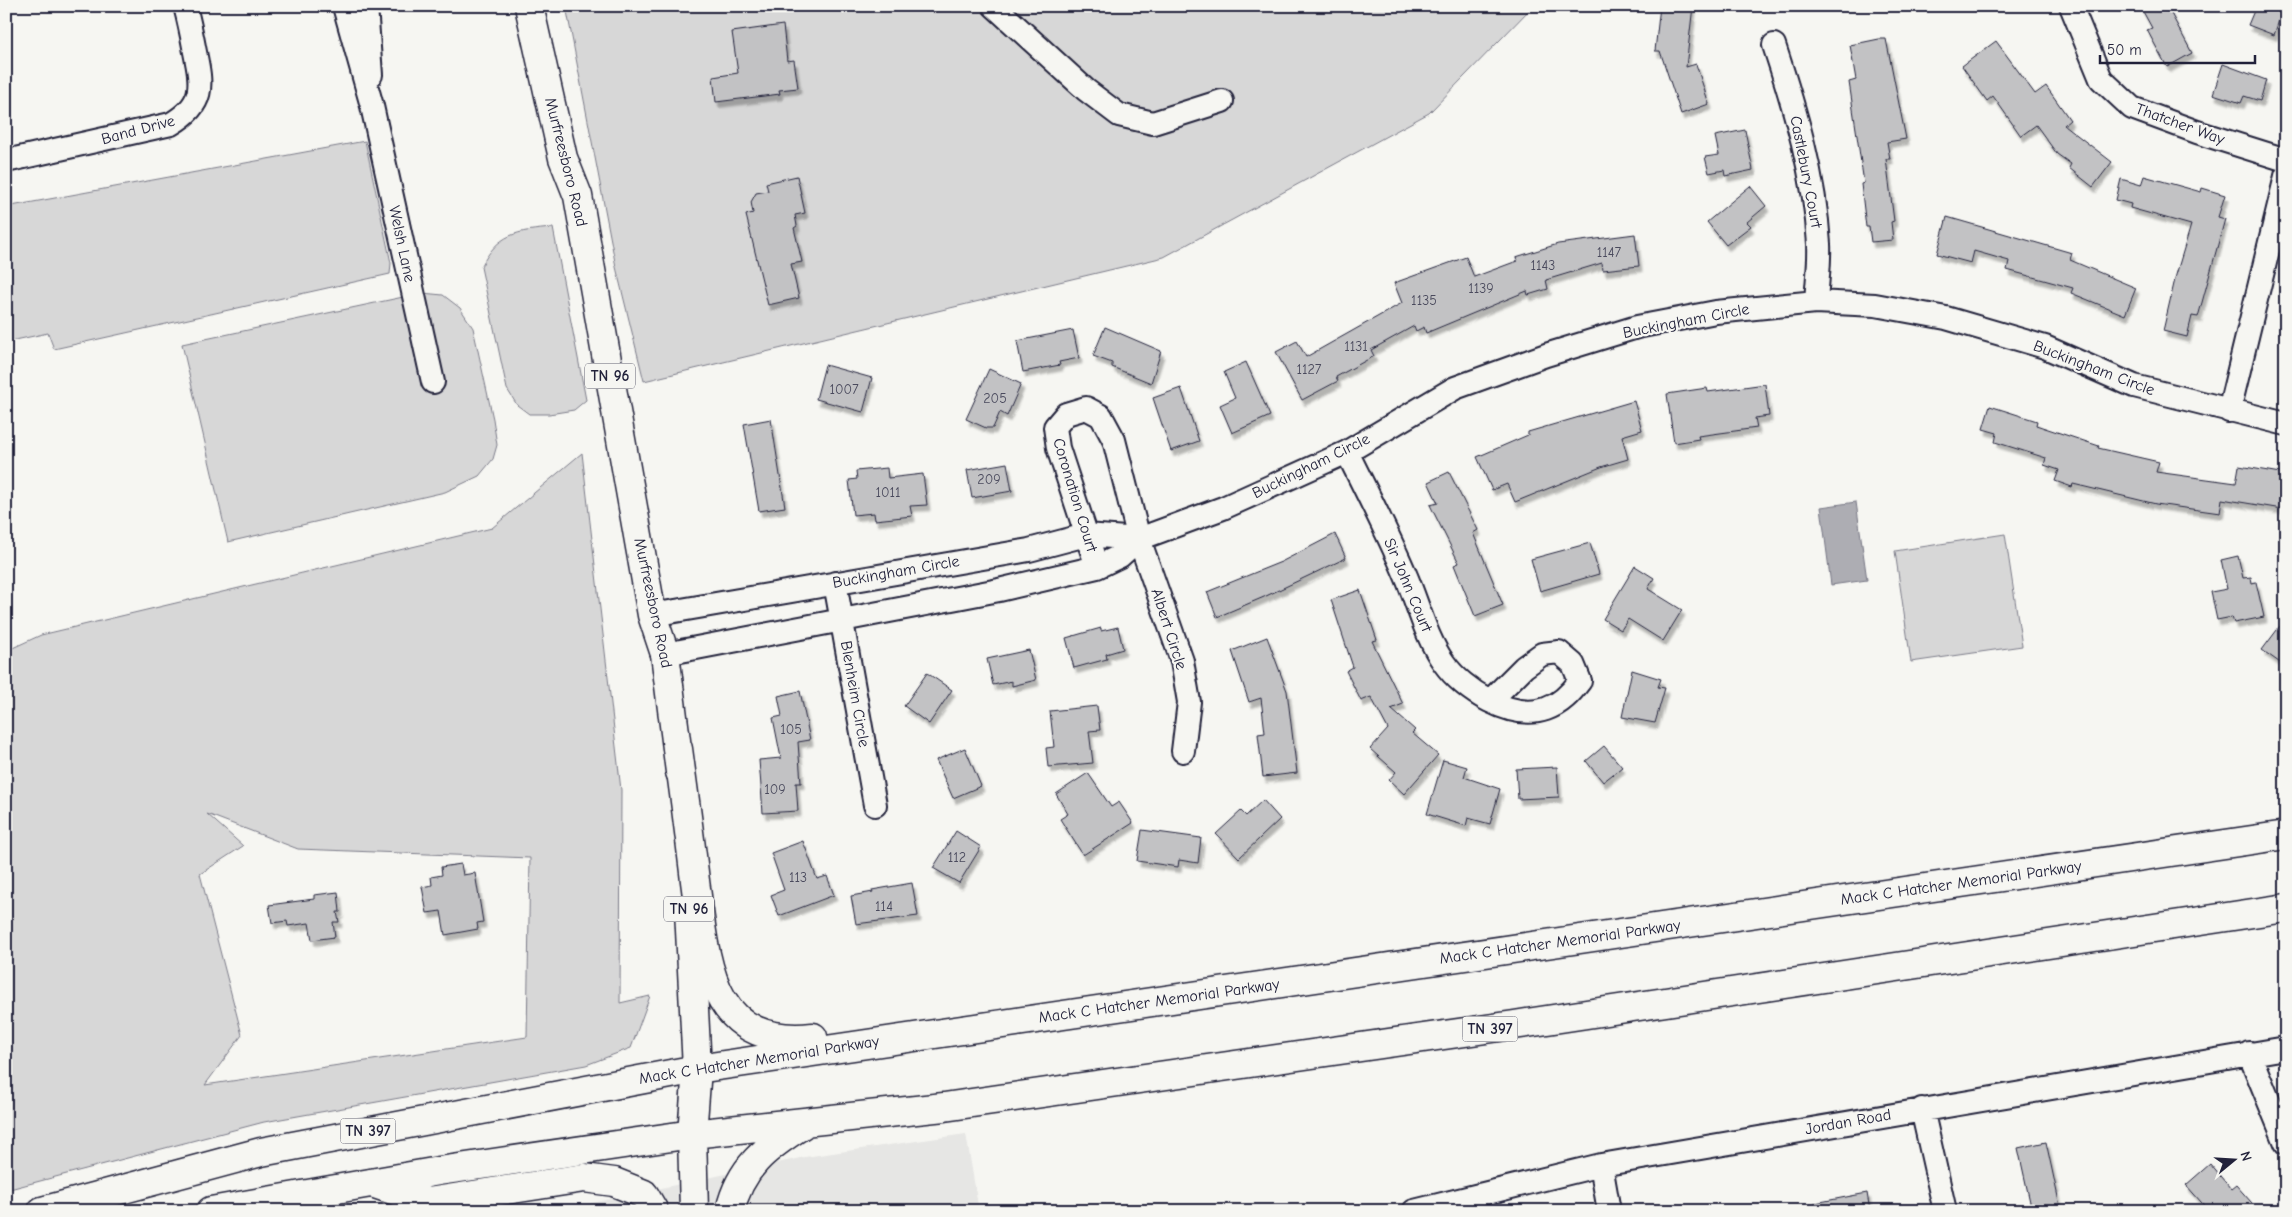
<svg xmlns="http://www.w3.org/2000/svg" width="2292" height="1217" viewBox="0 0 2292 1217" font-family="'Comic Neue',sans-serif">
<defs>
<filter id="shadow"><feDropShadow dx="3" dy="5.5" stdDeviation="1" flood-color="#0004"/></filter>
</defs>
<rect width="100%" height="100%" fill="#f6f6f2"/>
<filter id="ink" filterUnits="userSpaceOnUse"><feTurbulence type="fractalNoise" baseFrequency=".02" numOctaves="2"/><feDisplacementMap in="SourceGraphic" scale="10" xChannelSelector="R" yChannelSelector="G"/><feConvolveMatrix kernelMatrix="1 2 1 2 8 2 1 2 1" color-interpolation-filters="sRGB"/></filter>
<g filter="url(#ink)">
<path fill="#e6e6e4" d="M 966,1134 L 979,1211 L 555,1211 L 805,1157 Z"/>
<path fill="#d7d7d7" stroke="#7c7c89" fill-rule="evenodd" d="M 566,6 L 1533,6 L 1429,113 L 1164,257 L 644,381 L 616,267 Z
M 365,141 L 391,263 L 390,274 L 54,349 L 48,333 L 6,342 L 6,207 Z
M 553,228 L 586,400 L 574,410 L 549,414 L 529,414 L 517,405 L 507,389 L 481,267 C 498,233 517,231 553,228 Z
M 422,293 L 443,295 L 460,308 L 473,328 L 493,419 L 497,445 L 493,459 L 479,476 L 445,492 L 228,542 L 182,344 Z
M 582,453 L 621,790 L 620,1003 L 650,996 L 631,1048 L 586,1065 L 264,1122 L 6,1190 L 6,651 L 41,635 L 492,528 ZM 207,814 L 298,849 L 530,858 L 527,1037 L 205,1085 L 242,1035 L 200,874 L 243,846 Z
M 2005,534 L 2022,646 L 1911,662 L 1895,551 Z"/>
<path fill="#adadb3" stroke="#757583" d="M 1856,502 L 1867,580 L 1831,585 L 1821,507 Z"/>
<path fill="#c2c2c4" stroke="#22223b" filter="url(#shadow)" d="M 1660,6 L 1693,6 L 1686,67 L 1696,64 L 1709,104 L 1681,114 L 1660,51 L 1655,51 Z
M 2140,6 L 2167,6 L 2192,53 L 2167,67 L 2147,30 L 2152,28 Z
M 2256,6 L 2284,6 L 2274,35 L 2248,25 Z
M 783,25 L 787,61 L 794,60 L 798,88 L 779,90 L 780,94 L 716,102 L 713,77 L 738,73 L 732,32 Z
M 1879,39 L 1886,39 L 1906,139 L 1887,142 L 1890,159 L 1886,159 L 1894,221 L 1891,222 L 1893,240 L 1871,242 L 1869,227 L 1866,227 L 1861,184 L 1864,183 L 1849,82 L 1856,80 L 1850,45 Z
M 1996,41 L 2035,94 L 2046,86 L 2070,120 L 2064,125 L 2112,162 L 2093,187 L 2069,168 L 2071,164 L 2057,154 L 2036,125 L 2021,136 L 1993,96 L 1987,101 L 1962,66 Z
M 2223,64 L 2266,80 L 2260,101 L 2244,96 L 2241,103 L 2213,94 Z
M 1745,130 L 1753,170 L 1725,176 L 1724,170 L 1709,173 L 1705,157 L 1719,155 L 1715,136 Z
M 797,176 L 805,213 L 795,215 L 797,226 L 794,228 L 802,262 L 791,264 L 799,298 L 768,305 L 746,215 L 753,213 L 751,202 L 756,193 L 768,191 L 766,183 Z
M 2144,176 L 2201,192 L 2202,188 L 2225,195 L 2218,217 L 2225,219 L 2198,317 L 2192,316 L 2187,337 L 2163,331 L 2176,275 L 2191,225 L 2130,208 L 2131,204 L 2116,200 L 2121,179 L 2141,185 Z
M 1750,186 L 1766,206 L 1747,222 L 1751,226 L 1726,245 L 1707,222 Z
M 1947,217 L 2072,253 L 2070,260 L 2136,288 L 2125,315 L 2071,293 L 2073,288 L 2007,270 L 2009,261 L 1974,251 L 1971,263 L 1937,254 Z
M 1635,234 L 1639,266 L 1603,270 L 1602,263 L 1546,280 L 1548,289 L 1528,295 L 1527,291 L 1426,333 L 1424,327 L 1416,331 L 1414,326 L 1371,350 L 1374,356 L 1336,377 L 1338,381 L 1302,400 L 1276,352 L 1297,341 L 1306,357 L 1402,303 L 1394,283 L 1466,257 L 1474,277 L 1517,261 L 1516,257 L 1558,244 Z
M 1105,327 L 1161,351 L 1151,383 L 1112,367 L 1112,363 L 1093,356 Z
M 1073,330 L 1079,358 L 1059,362 L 1060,365 L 1023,372 L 1017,341 Z
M 1246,362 L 1270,416 L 1232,433 L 1220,405 L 1235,398 L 1224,372 Z
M 825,365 L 872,378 L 863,412 L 816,399 Z
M 989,369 L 1021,384 L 1007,416 L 1000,412 L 993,428 L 986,428 L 966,419 Z
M 1765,384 L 1769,416 L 1755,418 L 1757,428 L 1698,436 L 1699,439 L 1674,443 L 1667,394 L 1707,388 L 1708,392 Z
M 1181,388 L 1199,441 L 1171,451 L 1153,398 Z
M 1634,401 L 1642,430 L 1622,436 L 1628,459 L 1601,467 L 1515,502 L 1507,484 L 1492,490 L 1477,457 L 1528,435 L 1528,432 Z
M 1990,406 L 2037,421 L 2036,425 L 2099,446 L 2098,448 L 2159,462 L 2156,472 L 2236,483 L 2239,466 L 2286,474 L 2286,500 L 2283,500 L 2282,509 L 2222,499 L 2220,513 L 2156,504 L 2073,484 L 2072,487 L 2055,481 L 2059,470 L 2044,465 L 2046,458 L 1995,442 L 1997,433 L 1983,429 Z
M 771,419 L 785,507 L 759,511 L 744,424 Z
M 1007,463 L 1012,491 L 972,498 L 967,470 Z
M 887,468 L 888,478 L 923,474 L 927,505 L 910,506 L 912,516 L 875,520 L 874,513 L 853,515 L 849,480 L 857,479 L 856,471 Z
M 1449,472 L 1478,530 L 1473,533 L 1503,605 L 1475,616 L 1454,565 L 1459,563 L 1430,505 L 1438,503 L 1428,482 Z
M 1335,534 L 1346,558 L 1264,597 L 1217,617 L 1207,592 L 1281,562 Z
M 1590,543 L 1599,574 L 1540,591 L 1531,559 Z
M 2238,556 L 2243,578 L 2251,577 L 2252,583 L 2256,582 L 2264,617 L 2234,623 L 2232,617 L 2217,620 L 2211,592 L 2227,589 L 2221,560 Z
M 1635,566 L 1654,578 L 1648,589 L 1682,610 L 1663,641 L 1628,619 L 1621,630 L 1603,619 Z
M 1360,590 L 1377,640 L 1372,641 L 1403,704 L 1391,709 L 1415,730 L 1412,733 L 1438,755 L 1404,794 L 1389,780 L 1396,772 L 1370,749 L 1388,729 L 1371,697 L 1361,701 L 1346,671 L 1353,667 L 1331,600 Z
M 2286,618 L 2286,667 L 2262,650 Z
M 1118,627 L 1123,649 L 1106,654 L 1107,659 L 1074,668 L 1066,638 L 1101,628 L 1101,631 Z
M 1267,637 L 1287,691 L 1297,773 L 1263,777 L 1258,734 L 1265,733 L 1261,698 L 1249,702 L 1232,651 Z
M 1029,650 L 1036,680 L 1012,686 L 1012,681 L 993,685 L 987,659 Z
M 1632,670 L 1661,679 L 1658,687 L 1665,688 L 1655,723 L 1622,717 Z
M 927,673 L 952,690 L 929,724 L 904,706 Z
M 800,691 L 810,740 L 798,742 L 801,783 L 796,783 L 798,811 L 763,813 L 759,760 L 781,758 L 773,718 L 782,716 L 778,696 Z
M 1097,706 L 1100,730 L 1089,731 L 1093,763 L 1048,767 L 1046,748 L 1054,747 L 1050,711 Z
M 1604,746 L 1622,767 L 1603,782 L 1586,761 Z
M 965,748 L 981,786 L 953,798 L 936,760 Z
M 1443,760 L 1467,767 L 1464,777 L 1500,789 L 1490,824 L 1468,818 L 1466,826 L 1427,814 Z
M 1557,767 L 1559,797 L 1518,799 L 1516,769 Z
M 1088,773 L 1111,807 L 1119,802 L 1133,823 L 1083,855 L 1060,819 L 1068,814 L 1056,794 Z
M 1263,800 L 1280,819 L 1239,858 L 1216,834 L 1241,811 L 1246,816 Z
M 1142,830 L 1201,838 L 1198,863 L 1179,860 L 1178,867 L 1137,861 Z
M 956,831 L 981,847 L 959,883 L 933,868 Z
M 803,841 L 817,879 L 827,876 L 834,895 L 779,916 L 771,895 L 784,890 L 771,853 Z
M 461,864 L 463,875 L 475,873 L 483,922 L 477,923 L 478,929 L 445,935 L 441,911 L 427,913 L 422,887 L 432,885 L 431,877 L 442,875 L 441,867 Z
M 912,883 L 918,916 L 856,924 L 851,896 L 873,892 L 872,890 Z
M 338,892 L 340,912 L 337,912 L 339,922 L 333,922 L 335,937 L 312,940 L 309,923 L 288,926 L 287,921 L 272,923 L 269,905 L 314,899 L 314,895 Z
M 2046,1142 L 2061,1211 L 2032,1211 L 2018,1148 Z
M 2210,1164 L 2231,1189 L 2236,1185 L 2259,1211 L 2209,1211 L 2186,1185 Z
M 1867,1193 L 1870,1211 L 1816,1211 L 1815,1203 Z"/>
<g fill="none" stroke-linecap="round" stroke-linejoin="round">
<defs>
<path id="street" d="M 344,6 L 372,106 L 433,382
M 366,6 L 371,75
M 994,6 L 1086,90 L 1119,115 L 1153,123 L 1222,101
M 2071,6 L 2101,79 L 2132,108 L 2197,132 L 2286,160
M 1774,45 C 1795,109 1815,176 1819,244 C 1820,263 1817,283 1816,302
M 6,161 L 171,124 C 205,104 202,86 195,52 C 192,36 189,21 185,6
M 2229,411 L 2286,176
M 1347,452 C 1367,493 1388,533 1406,576 C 1418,604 1426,638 1444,663 C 1463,690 1511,721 1546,709 C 1561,704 1571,693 1580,681 L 1573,664 L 1559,652 L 1542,654 L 1524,667 L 1490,701
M 1097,567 L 1058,448 L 1055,427 L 1066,414 L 1086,408 L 1101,416 L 1114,440 L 1139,539 L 1182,661 L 1189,702 L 1183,751
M 835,583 L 875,805
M 652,615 L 1029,550 L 1086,535 L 1139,539
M 665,654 L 999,590 L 1097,567 L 1120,556 L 1139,539 L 1223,508 L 1347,452 L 1455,388 L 1546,355 L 1637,327 L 1716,312 L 1816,302 L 1875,305 L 1946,318 L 2045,347 L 2134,386 L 2286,424
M 2249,1053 L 2286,1143
M 1922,1109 L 1945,1211
M 1601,1165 L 1609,1211
M 1414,1211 L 1601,1165 L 2286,1048"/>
<path id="primary" d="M 529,6 L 563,158 L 578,196 L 652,615 L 665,654 L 680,772
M 42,1211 L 261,1152 L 697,1069 L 689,910
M 211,1211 L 439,1171 L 692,1134"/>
<path id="highway" d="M 678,749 C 684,793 690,837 695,881 C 706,960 708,1048 813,1037
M 692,1134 L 944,1107 L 1514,1025 L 2286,908
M 372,1183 L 428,1202 L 584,1178 L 614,1182 L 644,1194 L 654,1211
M 694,1211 L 692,1134 L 697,1069 L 2286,835
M 730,1211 C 740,1167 766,1148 802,1125"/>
</defs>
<use href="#street" stroke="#22223b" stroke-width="26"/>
<use href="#primary" stroke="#22223b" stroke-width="31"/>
<use href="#highway" stroke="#22223b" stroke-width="31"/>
<use href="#street" stroke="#f6f6f2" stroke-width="22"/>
<use href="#primary" stroke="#f6f6f2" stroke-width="28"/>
<use href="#highway" stroke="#f6f6f2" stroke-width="28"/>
</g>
</g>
<g text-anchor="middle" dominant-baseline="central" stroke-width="4.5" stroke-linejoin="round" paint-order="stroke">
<g font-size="14" fill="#4a4a5d">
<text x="1609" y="252">1147</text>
<text x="1543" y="265">1143</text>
<text x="1481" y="288">1139</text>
<text x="1424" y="300">1135</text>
<text x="1356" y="346">1131</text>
<text x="1309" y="369">1127</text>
<text x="844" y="389">1007</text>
<text x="995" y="398">205</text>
<text x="989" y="479">209</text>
<text x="888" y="492">1011</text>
<text x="791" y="729">105</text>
<text x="775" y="789">109</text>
<text x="957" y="857">112</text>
<text x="798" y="877">113</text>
<text x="884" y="906">114</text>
</g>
<g fill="#f6f6f2" stroke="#626272" stroke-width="1">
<rect x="585" y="363.5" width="50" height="25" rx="4"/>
<rect x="664" y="896.5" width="50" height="25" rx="4"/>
<rect x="1462.5" y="1016.5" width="55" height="25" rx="4"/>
<rect x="340.5" y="1118.5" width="55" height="25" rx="4"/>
</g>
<g font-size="15" font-weight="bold" fill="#22223b">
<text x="610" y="376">TN 96</text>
<text x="689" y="909">TN 96</text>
<text x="1490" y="1029">TN 397</text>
<text x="368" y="1131">TN 397</text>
</g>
<g font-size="16" fill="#22223b" stroke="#f6f6f2">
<text transform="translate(2180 124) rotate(20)">Thatcher Way</text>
<text transform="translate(138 130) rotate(-15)">Band Drive</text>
<text transform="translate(566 162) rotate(76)">Murfreesboro Road</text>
<text transform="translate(1806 172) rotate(79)">Castlebury Court</text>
<text transform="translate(402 244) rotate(78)">Welsh Lane</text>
<text transform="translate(1686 321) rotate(-11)">Buckingham Circle</text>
<text transform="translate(2094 368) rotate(21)">Buckingham Circle</text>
<text transform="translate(1311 466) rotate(-26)">Buckingham Circle</text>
<text transform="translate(1075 495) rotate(73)">Coronation Court</text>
<text transform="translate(896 572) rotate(-10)">Buckingham Circle</text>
<text transform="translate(1408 585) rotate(67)">Sir John Court</text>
<text transform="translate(653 603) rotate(78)">Murfreesboro Road</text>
<text transform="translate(1169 629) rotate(72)">Albert Circle</text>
<text transform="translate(855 694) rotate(80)">Blenheim Circle</text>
<text transform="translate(1961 883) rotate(-8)">Mack C Hatcher Memorial Parkway</text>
<text transform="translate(1560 942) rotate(-8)">Mack C Hatcher Memorial Parkway</text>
<text transform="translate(1159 1001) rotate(-8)">Mack C Hatcher Memorial Parkway</text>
<text transform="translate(759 1060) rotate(-9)">Mack C Hatcher Memorial Parkway</text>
<text transform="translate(1848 1122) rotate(-10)">Jordan Road</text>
</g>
</g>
<rect width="2292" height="1217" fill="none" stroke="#f6f6f2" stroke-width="25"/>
<rect x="12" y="12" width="2267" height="1192" fill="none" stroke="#22223b" stroke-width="2" filter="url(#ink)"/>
<g transform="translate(2234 1160) rotate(72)" stroke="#f6f6f2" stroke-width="4" paint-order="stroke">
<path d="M0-4L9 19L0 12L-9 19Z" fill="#22223b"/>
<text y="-8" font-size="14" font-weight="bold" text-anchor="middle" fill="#22223b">N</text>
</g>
<path d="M2100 55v8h155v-8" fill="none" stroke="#22223b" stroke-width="2.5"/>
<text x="2107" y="55" font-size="15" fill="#22223b" stroke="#f6f6f2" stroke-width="4" paint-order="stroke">50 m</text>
</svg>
